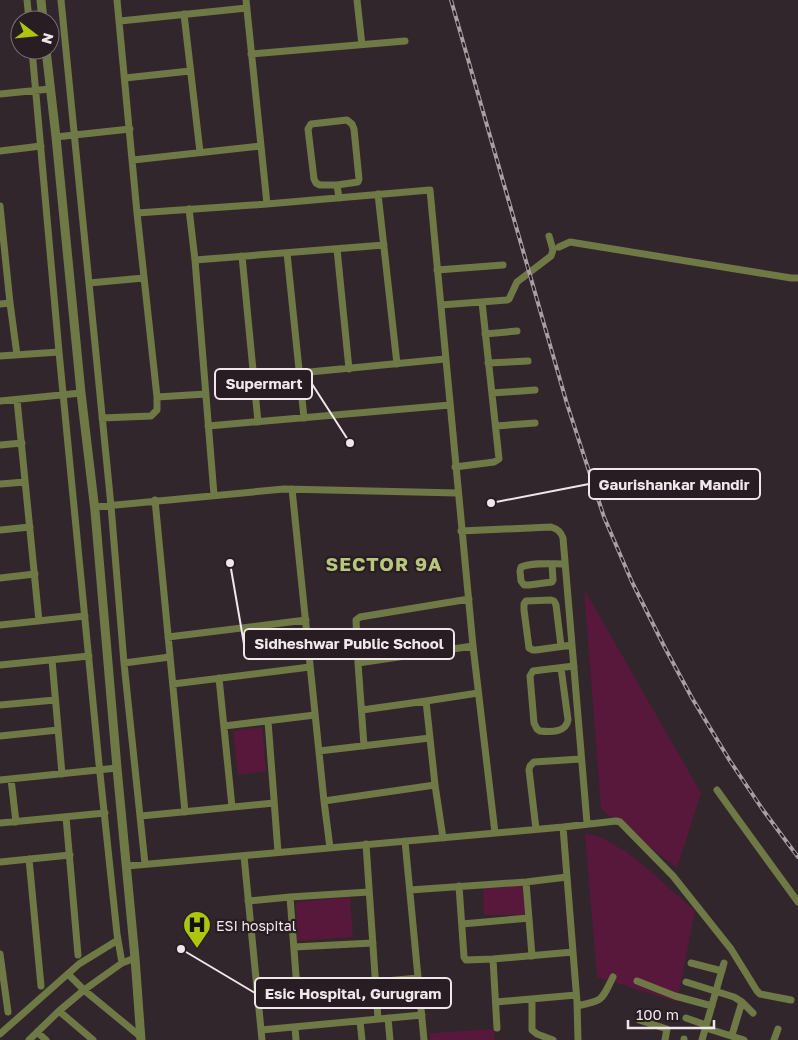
<svg xmlns="http://www.w3.org/2000/svg" width="798" height="1040" viewBox="0 0 798 1040" font-family="'Golos Text',sans-serif">
<rect width="100%" height="100%" fill="#31262b"/>
<path fill="#57183c" d="M 584,589 L 701,793 L 677,868 L 601,809 Z
M 262,727 L 266,771 L 238,775 L 233,731 Z
M 585,833 L 603,838 L 628,853 L 648,869 L 695,911 L 677,1002 L 597,977 Z
M 524,884 L 527,915 L 484,915 L 483,888 Z
M 350,897 L 353,937 L 297,941 L 296,902 Z
M 494,1029 L 495,1040 L 430,1040 L 430,1033 Z"/>
<g fill="none" stroke-linecap="round" stroke-linejoin="round">
<path stroke="#6e7946" stroke-width="7" d="M 27,0 L 29,20
M 61,0 L 111,506 L 124,663 L 145,864
M 117,0 L 137,213 L 157,397 L 206,394
M 246,0 L 267,204
M 357,0 L 362,45
M 184,14 L 200,152
M 120,21 L 247,8
M 32,50 L 59,352 L 99,764 L 117,934 L 122,963
M 251,54 L 405,41
M 125,78 L 190,71
M 0,94 L 50,89
M 56,137 L 130,129
M 0,151 L 41,146
M 133,160 L 261,146
M 337,185 L 320,185 L 316,183 L 314,179 L 308,129 L 311,124 L 347,120 L 352,124 L 354,129 L 359,179 L 358,182 L 337,185 L 339,198
M 378,194 L 397,364
M 0,206 L 10,303 L 17,355
M 189,209 L 195,260 L 214,495
M 137,213 L 267,204 L 430,190 L 473,646 L 495,833
M 559,247 L 570,242 L 791,278 L 798,278
M 337,249 L 349,369
M 287,253 L 304,418
M 242,256 L 258,422
M 195,260 L 384,245
M 437,270 L 503,265
M 89,283 L 144,278
M 0,304 L 10,303
M 441,305 L 507,300 L 509,299 L 517,282 L 551,256 L 553,250 L 549,236
M 485,334 L 517,331
M 0,356 L 59,352
M 488,363 L 528,361
M 299,373 L 445,359
M 492,393 L 535,390
M 17,400 L 39,621
M 0,401 L 81,393
M 102,418 L 151,416 L 157,410 L 157,397
M 208,426 L 450,405
M 496,426 L 535,423
M 0,445 L 22,443
M 455,467 L 494,462 L 499,459 L 482,302
M 0,484 L 25,482
M 292,489 L 324,801 L 330,848
M 155,500 L 185,812
M 95,507 L 284,489 L 458,493
M 0,530 L 30,527
M 461,531 L 551,527 C 558,529 561,532 563,538 L 587,823
M 552,564 L 553,580 L 552,582 L 529,585 L 524,585 L 521,581 L 520,571 L 521,567 C 533,562 552,564 565,564
M 0,578 L 35,574
M 0,625 L 85,616
M 168,637 L 306,620
M 308,640 L 356,635
M 561,646 L 556,605 L 554,601 L 551,600 L 526,601 L 524,604 L 524,610 L 529,648 L 533,650 L 536,650 L 572,645
M 52,660 L 62,774
M 124,663 L 170,657
M 358,663 L 473,646
M 0,665 L 89,656
M 561,668 L 568,720 C 566,733 550,732 540,731 L 537,729 L 534,723 L 530,676 L 533,671 L 574,666
M 219,678 L 232,807
M 173,684 L 310,667
M 426,701 L 435,785 L 443,838
M 0,705 L 55,700
M 362,710 L 426,701 L 478,693
M 268,721 L 278,852
M 224,726 L 315,715
M 0,736 L 58,730
M 364,746 L 358,663 L 356,620 L 360,617 L 469,599
M 319,751 L 430,738
M 11,779 L 16,822
M 0,780 L 117,768
M 717,790 L 737,818 L 798,902
M 324,801 L 435,785
M 141,816 L 274,803
M 66,817 L 78,955
M 0,823 L 105,813
M 563,827 L 577,1002 L 578,1040
M 536,829 L 529,770 L 530,766 L 534,762 L 581,759
M 405,841 L 424,1040
M 366,844 L 378,1019
M 244,856 L 262,1040
M 29,859 L 41,986
M 0,862 L 70,855
M 127,866 L 563,827 L 616,821 L 620,822 L 673,876 L 731,949 L 757,991 L 760,994 L 791,1000
M 526,882 L 532,956
M 459,886 L 464,957 L 466,960 L 493,959 L 573,952
M 410,890 L 526,882 L 567,877
M 290,897 L 297,989
M 248,901 L 290,897 L 369,892
M 462,924 L 529,918
M 294,947 L 373,943
M 0,954 L 8,1012
M 493,959 L 497,1028
M 691,963 L 722,971
M 68,974 L 84,990 L 141,1037
M 637,981 L 675,996 L 712,1006
M 686,982 L 734,997 L 742,1002 L 753,1013
M 258,993 L 418,978
M 532,999 L 532,1030 L 537,1034 L 553,1040
M 496,1002 L 576,995
M 577,1006 C 604,1000 601,1001 613,977
M 59,1011 L 93,1040
M 388,1018 L 390,1040
M 686,1018 L 706,1025
M 639,1020 L 667,1029 L 665,1040
M 360,1021 L 362,1040
M 295,1027 L 296,1040
M 706,1028 L 744,1040
M 261,1030 L 422,1015
M 37,1032 L 46,1040
M 0,1034 L 79,964 L 118,940
M 732,1035 L 742,1002
M 29,1040 L 59,1011 L 84,990 L 122,963 L 135,958
M 684,1040 L 684,1039
M 702,1040 L 724,963
M 774,1040 L 778,1029"/>
<path stroke="#6e7946" stroke-width="9" d="M 41,0 L 43,20
M 46,50 L 56,137 L 81,393 L 95,511 L 117,768 L 135,958 L 141,1040"/>
<defs>
<path id="rail" d="M 451,0 L 567,404 L 604,517 L 632,582 L 664,646 L 692,698 L 730,761 L 763,810 L 798,857"/>
</defs>
<use href="#rail" stroke="#a89fa2" stroke-width="4"/>
<use href="#rail" stroke="#271d22" stroke-width="2" stroke-dasharray="5.5" stroke-linecap="butt"/>
</g>
<defs>
<symbol id="hospital-pin" viewBox="-11 -11 22 30"><path d="M0 17L-7.5 6A9.5 9.5 0 1 1 7.5 6Z" fill="#adc60d" stroke="#271d22"/><path d="M-5-5h3v3.5h4V-5h3V5h-3V1.5h-4V5h-3Z" fill="#111"/></symbol>
</defs>
<g fill-rule="evenodd">
<use href="#hospital-pin" x="181" y="909" width="32" height="43"/>
</g>
<g text-anchor="middle" dominant-baseline="central" stroke-width="4.5" stroke-linejoin="round" paint-order="stroke">
<g font-size="14" fill="#efe7ea" stroke="#271d22" text-anchor="start">
<text x="216" y="925">ESI hospital</text>
</g>
<g font-size="19" font-weight="bold" letter-spacing="1" fill="#b8c77c" stroke="#271d22">
<text x="384" y="563">SECTOR 9A</text>
</g>
</g>
<path fill="none" stroke="#efe7ea" stroke-width="2" d="M350 443L312 384M491 503L589 484M230 563L244 644M181 949L255 993"/>
<g fill="#efe7ea" stroke="#271d22" stroke-width="2">
<circle cx="350" cy="443" r="5"/>
<circle cx="491" cy="503" r="5"/>
<circle cx="230" cy="563" r="5"/>
<circle cx="181" cy="949" r="5"/>
</g>
<g fill="#271d22" stroke="#efe7ea" stroke-width="2">
<rect x="215" y="369" width="97" height="30" rx="5"/>
<rect x="589" y="469" width="171" height="30" rx="5"/>
<rect x="244" y="629" width="210" height="30" rx="5"/>
<rect x="255" y="978" width="196" height="30" rx="5"/>
</g>
<g font-size="15" text-anchor="middle" font-weight="bold" fill="#efe7ea">
<text x="264" y="389">Supermart</text>
<text x="674" y="490">Gaurishankar Mandir</text>
<text x="349" y="649">Sidheshwar Public School</text>
<text x="353" y="999">Esic Hospital, Gurugram</text>
</g>
<g transform="translate(35 35) rotate(106)"><circle r="24" fill="#271d22" stroke="#776e72"/>
<path d="M0-4L9 19L0 12L-9 19Z" fill="#adc60d"/>
<text y="-8" font-size="14" font-weight="bold" text-anchor="middle" fill="#efe7ea">N</text>
</g>
<path d="M628 1020v8h86v-8" fill="none" stroke="#efe7ea" stroke-width="2.5"/>
<text x="636" y="1020" font-size="15" fill="#efe7ea" stroke="#271d22" stroke-width="4" paint-order="stroke">100 m</text>
</svg>
